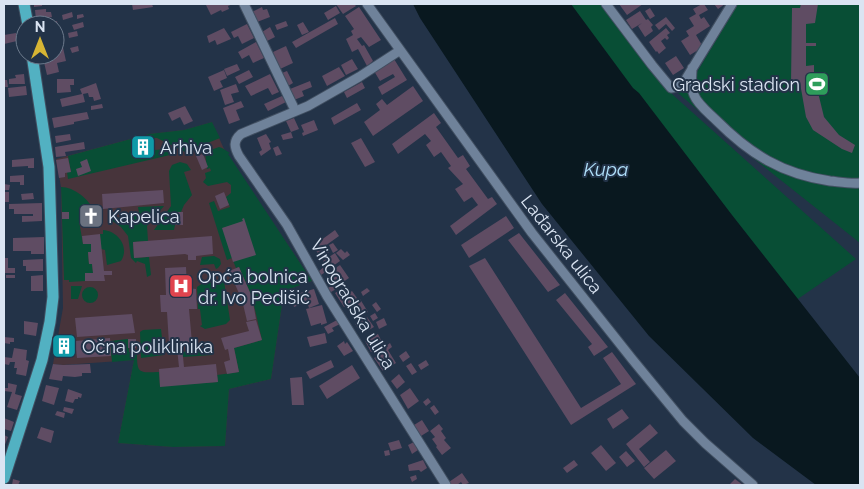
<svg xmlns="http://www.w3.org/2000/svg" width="864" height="489" viewBox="0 0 864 489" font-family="Raleway,sans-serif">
<rect width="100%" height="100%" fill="#233348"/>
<path fill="#47343b" d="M 212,122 L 224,149 L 312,281 L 284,291 L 271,379 L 229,389 L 225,446 L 173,447 L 118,443 L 134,360 L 63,365 L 53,364 L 63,308 L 61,187 L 56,159 L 149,134 L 184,130 Z"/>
<path fill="#084e35" d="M 524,4 L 600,4 L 673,95 L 856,259 L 773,316 Z
M 738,4 L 860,4 L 860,243 L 753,158 L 678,93 L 697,72 Z
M 212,122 L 220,138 L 185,152 L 157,138 L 149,138 L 154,150 L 169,149 L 170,155 L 68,179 L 67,172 L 71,172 L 68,156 L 149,134 L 184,130 Z
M 219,147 L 222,148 L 230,153 L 228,154 L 312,281 L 284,291 L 271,379 L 229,389 L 225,446 L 173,447 L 118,443 L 134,360 L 112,362 L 110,341 L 128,339 L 129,352 L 137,352 C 137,373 138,373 159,372 L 160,386 L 218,382 L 217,375 L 239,372 L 234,348 L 262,340 L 252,297 L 239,267 L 236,268 L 232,258 L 227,260 L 209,203 L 214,201 L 218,211 L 230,207 L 226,197 L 231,193 L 231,185 L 227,182 L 208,186 L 203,182 L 206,178 L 205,173 L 211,171 L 210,168 L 207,169 L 205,152 Z
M 180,162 L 187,164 L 191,170 L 184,172 L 192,195 L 184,205 L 181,212 L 183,212 L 183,225 L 175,225 L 174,230 L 154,230 L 171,206 L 169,171 L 172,165 Z
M 61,187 C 74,187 89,199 94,211 L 88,212 L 88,220 L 79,221 L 83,244 L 91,244 L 91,252 L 88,253 L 89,264 L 92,264 L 93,273 L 85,273 L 85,281 L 69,282 L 69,280 L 64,280 L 62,219 L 69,218 L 69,212 L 62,212 Z
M 164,206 L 147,226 L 148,241 L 133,242 L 134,258 L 149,257 L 151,275 L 147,277 L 145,264 L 137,261 L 136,263 L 131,258 L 128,236 L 121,227 L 111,220 L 113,218 L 133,217 L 133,215 L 139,213 L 138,207 Z
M 103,230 C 118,231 130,247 121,261 L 107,265 L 105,250 L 101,249 L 100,234 L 103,234 Z
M 214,256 L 220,259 L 221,264 L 218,268 L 216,269 L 214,264 L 200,265 L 202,257 Z
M 219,277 L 224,281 L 230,320 L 226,324 L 205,329 L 200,326 L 202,325 L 200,309 L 198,309 L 197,287 L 203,283 L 218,282 Z
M 71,286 L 82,286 L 78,299 L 71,299 Z
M82 295a8 8 0 1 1 16 0a8 8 0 1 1-16 0Z
M 161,329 L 164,355 L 141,358 L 140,332 L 143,330 Z
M 214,349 L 212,355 L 183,357 L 182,352 Z"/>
<path fill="#09181f" d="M 413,4 L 571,4 L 633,88 L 639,93 L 732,215 L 860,378 L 860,485 L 816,485 L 753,438 L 649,336 L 542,204 L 420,18 Z"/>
<path fill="#5f4c63" d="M 34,4 L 42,4 L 42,6 L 34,7 Z
M 132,4 L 152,4 L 153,7 L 133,10 Z
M 207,4 L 233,4 L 228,6 L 229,9 L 222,12 L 221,10 L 211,15 L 206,5 Z
M 336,4 L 354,4 L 356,6 L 343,14 Z
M 619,4 L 643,4 L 627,15 Z
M 702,4 L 704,4 L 708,10 L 699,15 L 701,19 L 704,17 L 710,26 L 696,35 L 703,47 L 690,55 L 681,41 L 689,36 L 686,31 L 694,26 L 689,18 L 696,14 L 693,9 Z
M 714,4 L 725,4 L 718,9 Z
M 801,4 L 818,4 L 815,23 L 806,24 L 806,43 L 816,43 L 816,46 L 806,46 L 806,66 L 814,65 L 814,76 L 824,117 L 839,135 L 855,145 L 852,153 L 842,149 L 813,130 L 806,117 L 800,83 L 791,83 L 792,8 L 800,8 Z
M 336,6 L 340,13 L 328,20 L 324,13 Z
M 262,7 L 263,10 L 267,9 L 270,17 L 257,22 L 252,12 Z
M 359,7 L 381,40 L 369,47 L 361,37 L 357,39 L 362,46 L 364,45 L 373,61 L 367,66 L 358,49 L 352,52 L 346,39 L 353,35 L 351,31 L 354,29 L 345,16 Z
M 650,8 L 655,16 L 650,19 L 645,11 Z
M 46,9 L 46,12 L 51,12 L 52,17 L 36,20 L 35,10 Z
M 640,11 L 646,20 L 648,19 L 653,25 L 651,27 L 653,31 L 645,37 L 638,26 L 642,23 L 632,29 L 626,20 Z
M 72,12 L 73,17 L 63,20 L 62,15 Z
M 83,14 L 84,17 L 77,19 L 77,15 Z
M 666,17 L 675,28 L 672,31 L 666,24 L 659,30 L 655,25 Z
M 335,18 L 338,24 L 296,48 L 292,42 Z
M 57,21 L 58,26 L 38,25 L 38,24 Z
M 286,21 L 288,26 L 277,30 L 275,25 Z
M 83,22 L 84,27 L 74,30 L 72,25 Z
M 303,22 L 309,32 L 302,35 L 297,25 Z
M 247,24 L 254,38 L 242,44 L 238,36 L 234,38 L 231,32 Z
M 270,27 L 275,37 L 267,41 L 262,32 Z
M 224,28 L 231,39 L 217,45 L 215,40 L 209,43 L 207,36 Z
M 666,28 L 670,33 L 667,35 L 669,38 L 667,40 L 665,38 L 661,41 L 666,48 L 659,54 L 657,51 L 656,52 L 649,42 Z
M 77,31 L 78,36 L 69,38 L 68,33 Z
M 16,33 L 17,41 L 4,44 L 4,35 Z
M 256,42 L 264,58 L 253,63 L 249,55 L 242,59 L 238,52 Z
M 62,43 L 66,61 L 57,63 L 59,72 L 47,75 L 43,58 L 56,56 L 55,45 Z
M 78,46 L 79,51 L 72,53 L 70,48 Z
M 286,46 L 293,63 L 280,69 L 273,52 Z
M 676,56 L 684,68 L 673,75 L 665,63 Z
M 352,59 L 358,69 L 346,75 L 341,65 Z
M 394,59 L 407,80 L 382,95 L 378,87 L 395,77 L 393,74 L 380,81 L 374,71 Z
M 237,64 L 240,70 L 227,76 L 224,69 Z
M 339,67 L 345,76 L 327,86 L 322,76 Z
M 224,70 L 227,78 L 220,81 L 223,87 L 214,91 L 208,77 Z
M 249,70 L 253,77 L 239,84 L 235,77 Z
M 287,71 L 293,83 L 288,86 L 282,73 Z
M 24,74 L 25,84 L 9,84 L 9,79 L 16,78 L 15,75 Z
M 270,74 L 279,92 L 272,95 L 268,88 L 251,96 L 245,86 Z
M 57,79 L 74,79 L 74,85 L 70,85 L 71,92 L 57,93 Z
M 4,80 L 7,80 L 8,87 L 4,87 Z
M 310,81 L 312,87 L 302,91 L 304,96 L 294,100 L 290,89 Z
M 362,82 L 365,88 L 347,98 L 344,92 Z
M 96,83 L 101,99 L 94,101 L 93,97 L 89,97 L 88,93 L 83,94 L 85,102 L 62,107 L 60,99 L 82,94 L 80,89 Z
M 236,84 L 239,92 L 231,94 L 234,102 L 225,105 L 220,90 Z
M 26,86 L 27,95 L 9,97 L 8,88 Z
M 413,86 L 423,101 L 373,136 L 364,122 L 380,110 L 376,104 L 382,99 L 387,105 Z
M 282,96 L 286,102 L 268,111 L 264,104 Z
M 241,101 L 244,107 L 236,110 L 240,120 L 229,124 L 223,108 Z
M 357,103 L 361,110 L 334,125 L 331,118 Z
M 102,104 L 103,108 L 91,110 L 91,106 Z
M 185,106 L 193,121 L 184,125 L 180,117 L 172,121 L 168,113 Z
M 87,112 L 89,119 L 74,122 L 74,124 L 54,128 L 52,118 Z
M 434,113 L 441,123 L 436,127 L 458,158 L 463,155 L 470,166 L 466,169 L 488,199 L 492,197 L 497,204 L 456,235 L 450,226 L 478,205 L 472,197 L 464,202 L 455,189 L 463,184 L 448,168 L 451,166 L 441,152 L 434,157 L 426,145 L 431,141 L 425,134 L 398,154 L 392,144 Z
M 294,118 L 299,129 L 291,132 L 286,121 Z
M 314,120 L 318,130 L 303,136 L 302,133 L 304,132 L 301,125 Z
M 291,132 L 293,138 L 283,140 L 281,135 Z
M 70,134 L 71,140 L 56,143 L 55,136 Z
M 266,134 L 271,142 L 269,143 L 271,149 L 261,156 L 259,152 L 262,150 L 257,138 Z
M 148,137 L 154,150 L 138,156 L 132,143 Z
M 361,138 L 375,162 L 365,167 L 351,143 Z
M 84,142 L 85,149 L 65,152 L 66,156 L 56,157 L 55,147 Z
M 278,146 L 282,154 L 276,156 L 273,148 Z
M 203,154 L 208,167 L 202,170 L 196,156 Z
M 34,158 L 34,168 L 28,168 L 28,166 L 12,167 L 12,160 Z
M 68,158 L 71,172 L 65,173 L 65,177 L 59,178 L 56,160 Z
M 87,159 L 91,171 L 78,176 L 76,169 L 82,167 L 80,162 Z
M 24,175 L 24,185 L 20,185 L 20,182 L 10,182 L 10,176 Z
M 4,184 L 10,185 L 9,190 L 4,190 Z
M 163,190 L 164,203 L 103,209 L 102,194 Z
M 4,192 L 9,192 L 9,202 L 4,202 Z
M 224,192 L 229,205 L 220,209 L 215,196 Z
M 33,193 L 34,199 L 22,200 L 21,194 Z
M 42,203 L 42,221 L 22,222 L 22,216 L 33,216 L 33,214 L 14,214 L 14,209 L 9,209 L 9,204 Z
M 87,211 L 94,211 L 94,220 L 88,220 Z
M 62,212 L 69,212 L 69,219 L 62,219 Z
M 174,212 L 183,212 L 183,225 L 175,225 Z
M 506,216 L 514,228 L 469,258 L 461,245 Z
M 244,218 L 256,255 L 233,262 L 222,228 L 243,221 L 242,219 Z
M 335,230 L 339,236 L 325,246 L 329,252 L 324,256 L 322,253 L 319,255 L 313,246 Z
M 519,233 L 560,285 L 548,292 L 508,240 Z
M 100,234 L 104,271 L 112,271 L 112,275 L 104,275 L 105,281 L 85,281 L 85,273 L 93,273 L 92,264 L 89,264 L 88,252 L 91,252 L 91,244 L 83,244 L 82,236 Z
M 212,236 L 213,254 L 196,256 L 196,260 L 188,260 L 188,255 L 185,254 L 134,258 L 133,242 Z
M 44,237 L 44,254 L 31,254 L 31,251 L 13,251 L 13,238 Z
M 333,243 L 338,250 L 333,253 L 329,245 Z
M 341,249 L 345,253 L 347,251 L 350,255 L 343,260 L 336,253 Z
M 335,253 L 340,261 L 333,266 L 331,263 L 326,266 L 323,261 Z
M 4,258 L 8,258 L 8,268 L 15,268 L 15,273 L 4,273 Z
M 485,258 L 581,408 L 621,384 L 603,358 L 612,352 L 636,384 L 571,425 L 469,266 Z
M 43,259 L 43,271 L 26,271 L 26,266 L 23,266 L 23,260 Z
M 340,265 L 349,278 L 337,286 L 338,288 L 331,292 L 328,288 L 335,284 L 328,273 Z
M 186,267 L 187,288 L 196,289 L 197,309 L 189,309 L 192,343 L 185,344 L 184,347 L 182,347 L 184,367 L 216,364 L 218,382 L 160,387 L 159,369 L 179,367 L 177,348 L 173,348 L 169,344 L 167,312 L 161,312 L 160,295 L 166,295 L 165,268 Z
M 239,267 L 252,297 L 256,319 L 247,321 L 242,300 L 229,271 Z
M 324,267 L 327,271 L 321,275 L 319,271 Z
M 6,275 L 15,275 L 15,278 L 6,278 Z
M 43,275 L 43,291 L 31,291 L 31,276 Z
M 345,287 L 349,293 L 352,291 L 357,298 L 344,307 L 335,293 Z
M 367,288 L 370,291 L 363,296 L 361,292 Z
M 314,289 L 319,304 L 309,308 L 307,302 L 294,307 L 290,296 Z
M 565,293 L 608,347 L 594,356 L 588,347 L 592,344 L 556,300 Z
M 360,299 L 368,312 L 355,320 L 347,307 Z
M 376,302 L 381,309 L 377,312 L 372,305 Z
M 322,305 L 327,323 L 321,325 L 321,323 L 311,326 L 306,309 Z
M 375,313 L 378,318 L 373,321 L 370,316 Z
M 132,314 L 135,333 L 77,337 L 75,318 Z
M 367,317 L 374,327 L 362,334 L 355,324 Z
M 384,318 L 387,325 L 379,329 L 376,322 Z
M 256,320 L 262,340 L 234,348 L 239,372 L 227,374 L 224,362 L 230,360 L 228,349 L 225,350 L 221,338 L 249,331 L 246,322 Z
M 337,320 L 340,324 L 332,328 L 334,331 L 328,334 L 324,327 Z
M 24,321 L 38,323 L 36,336 L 24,334 Z
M 325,333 L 327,343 L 310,347 L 307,337 Z
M 378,334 L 384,346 L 371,352 L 365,341 Z
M 4,337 L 14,338 L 14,342 L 10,342 L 10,344 L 4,343 Z
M 110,338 L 111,356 L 77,358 L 75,341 Z
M 128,339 L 136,339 L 136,348 L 128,348 Z
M 58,341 L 71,341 L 71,351 L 56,351 Z
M 344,341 L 345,344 L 347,342 L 353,351 L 344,356 L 337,346 Z
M 390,343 L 392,347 L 388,350 L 396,363 L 383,371 L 374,358 L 387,349 L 385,347 Z
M 14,348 L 27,350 L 26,360 L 29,361 L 26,376 L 16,374 L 17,368 L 14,368 L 15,362 L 10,362 L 9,365 L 4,364 L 4,357 L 12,358 Z
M 406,351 L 410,357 L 403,362 L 399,356 Z
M 331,360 L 334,367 L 310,379 L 306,372 Z
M 426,360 L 429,365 L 421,370 L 418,365 Z
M 411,363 L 417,372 L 412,375 L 406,366 Z
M 53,364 L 63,365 L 90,364 L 91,373 L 82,373 L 82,376 L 75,377 L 63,376 L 62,381 L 49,379 Z
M 352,365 L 360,378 L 327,399 L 319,386 Z
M 399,374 L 405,382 L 397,389 L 391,381 Z
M 302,377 L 304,405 L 292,405 L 290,378 Z
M 8,383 L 17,385 L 15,394 L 22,396 L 17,410 L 7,407 L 12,392 L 4,391 L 4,388 L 8,388 Z
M 46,385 L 59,388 L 54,405 L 42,401 Z
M 410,388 L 419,401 L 408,409 L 400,395 Z
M 68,389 L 82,394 L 81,398 L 78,397 L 78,399 L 75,399 L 73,403 L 65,401 Z
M 428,398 L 431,402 L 426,406 L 423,402 Z
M 434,405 L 439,412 L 435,415 L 430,408 Z
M 64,407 L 74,409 L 72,414 L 63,411 Z
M 622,409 L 629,418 L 613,429 L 607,419 Z
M 57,411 L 65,413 L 64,418 L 55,415 Z
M 4,418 L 14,422 L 11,431 L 4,429 Z
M 422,420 L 429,431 L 421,436 L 414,425 Z
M 439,424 L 443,429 L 441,431 L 446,438 L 444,440 L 451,448 L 442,455 L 436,447 L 437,446 L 432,439 L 435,437 L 430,431 Z
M 650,424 L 658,433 L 639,449 L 650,462 L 644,467 L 626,444 Z
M 41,427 L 54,431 L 51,443 L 37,438 Z
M 4,435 L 8,437 L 4,447 Z
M 399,440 L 402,448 L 391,451 L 388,443 Z
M 414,442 L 418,450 L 412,454 L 408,445 Z
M 601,445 L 616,463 L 606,471 L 591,453 Z
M 389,450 L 390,455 L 385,456 L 384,451 Z
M 666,450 L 676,461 L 654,479 L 644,468 Z
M 626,451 L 635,461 L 627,467 L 619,457 Z
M 423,460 L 427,468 L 421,472 L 419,470 L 409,471 L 408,465 Z
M 574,460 L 578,465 L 567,473 L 563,468 Z
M 462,473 L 469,483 L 463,485 L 461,482 L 457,485 L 452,485 L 449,482 Z
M 416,475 L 417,479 L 412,482 L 410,477 Z
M 13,479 L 20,481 L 18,485 L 12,485 Z
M 735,479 L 743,485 L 729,485 Z"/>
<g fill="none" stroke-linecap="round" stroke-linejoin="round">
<defs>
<path id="minor" d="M 244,4 L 293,106
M 367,4 L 532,233 L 632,359 L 683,421 L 705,443 L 753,485
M 606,4 L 652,65 L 671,88 L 678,87 L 684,82 L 732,4
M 399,51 L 359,77 L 308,106 L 241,134 C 233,141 234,147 239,156 L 287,225 L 327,296 L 446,485
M 692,68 C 692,77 690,87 694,95 C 698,105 709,113 717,121 C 750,154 782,174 830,181 C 840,182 850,184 860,183"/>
<path id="major" d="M 24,4 L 28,25
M 4,478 L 42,360 L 50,322 L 53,297 L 49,167 L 32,55"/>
</defs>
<use href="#minor" stroke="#414f61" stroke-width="11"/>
<use href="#major" stroke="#414f61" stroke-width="13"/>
<use href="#minor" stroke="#6f829a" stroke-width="9"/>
<use href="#major" stroke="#52b1c2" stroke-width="11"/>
</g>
<defs>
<symbol id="stadium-square" viewBox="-11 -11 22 22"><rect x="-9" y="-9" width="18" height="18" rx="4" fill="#2e9e5b" stroke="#233348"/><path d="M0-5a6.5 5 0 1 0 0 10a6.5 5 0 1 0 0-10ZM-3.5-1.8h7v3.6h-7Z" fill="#fff"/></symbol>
<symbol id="building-square" viewBox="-11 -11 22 22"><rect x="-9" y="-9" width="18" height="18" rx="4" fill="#0f9aa8" stroke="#233348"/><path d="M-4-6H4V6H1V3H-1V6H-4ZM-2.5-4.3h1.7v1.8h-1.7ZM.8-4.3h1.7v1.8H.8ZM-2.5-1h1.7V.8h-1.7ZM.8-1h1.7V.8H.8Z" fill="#fff"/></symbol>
<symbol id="church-square" viewBox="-11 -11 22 22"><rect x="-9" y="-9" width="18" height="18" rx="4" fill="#6b7280" stroke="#233348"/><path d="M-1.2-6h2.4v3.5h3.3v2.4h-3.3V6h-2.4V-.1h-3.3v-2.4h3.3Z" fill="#fff"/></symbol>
<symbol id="hospital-square" viewBox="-11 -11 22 22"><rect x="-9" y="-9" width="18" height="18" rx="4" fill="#e0444e" stroke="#233348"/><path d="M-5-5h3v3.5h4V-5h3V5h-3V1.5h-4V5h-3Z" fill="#fff"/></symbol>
</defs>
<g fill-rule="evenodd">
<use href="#stadium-square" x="803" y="70" width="28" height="28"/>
<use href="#building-square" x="129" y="133" width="28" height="28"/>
<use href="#church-square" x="77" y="202" width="28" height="28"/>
<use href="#hospital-square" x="167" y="272" width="28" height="28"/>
<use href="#building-square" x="50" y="332" width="28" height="28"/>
</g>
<g text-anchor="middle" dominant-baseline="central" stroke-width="4" stroke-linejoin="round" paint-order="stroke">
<g font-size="18" fill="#dae4f2" stroke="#233348" text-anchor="start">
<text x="800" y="84" text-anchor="end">Gradski stadion</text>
<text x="160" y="147">Arhiva</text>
<text x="108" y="216">Kapelica</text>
<text x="198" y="276">Opća bolnica<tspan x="198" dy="21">dr. Ivo Pedišić</tspan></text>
<text x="82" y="346">Očna poliklinika</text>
</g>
<g font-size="18" fill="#dae4f2" stroke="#233348">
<text transform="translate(562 244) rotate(52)">Lađarska ulica</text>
<text transform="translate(353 304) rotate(59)">Vinogradska ulica</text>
</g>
<g font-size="19" font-style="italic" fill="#b0e0fa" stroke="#233348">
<text x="606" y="169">Kupa</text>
</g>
</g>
<rect width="864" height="489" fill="none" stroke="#dae4f2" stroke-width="10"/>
<g transform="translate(40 40)"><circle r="24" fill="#233348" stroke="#6c7a8c"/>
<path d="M0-4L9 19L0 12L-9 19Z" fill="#d7b534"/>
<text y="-8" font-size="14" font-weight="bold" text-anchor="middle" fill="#dae4f2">N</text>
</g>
</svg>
